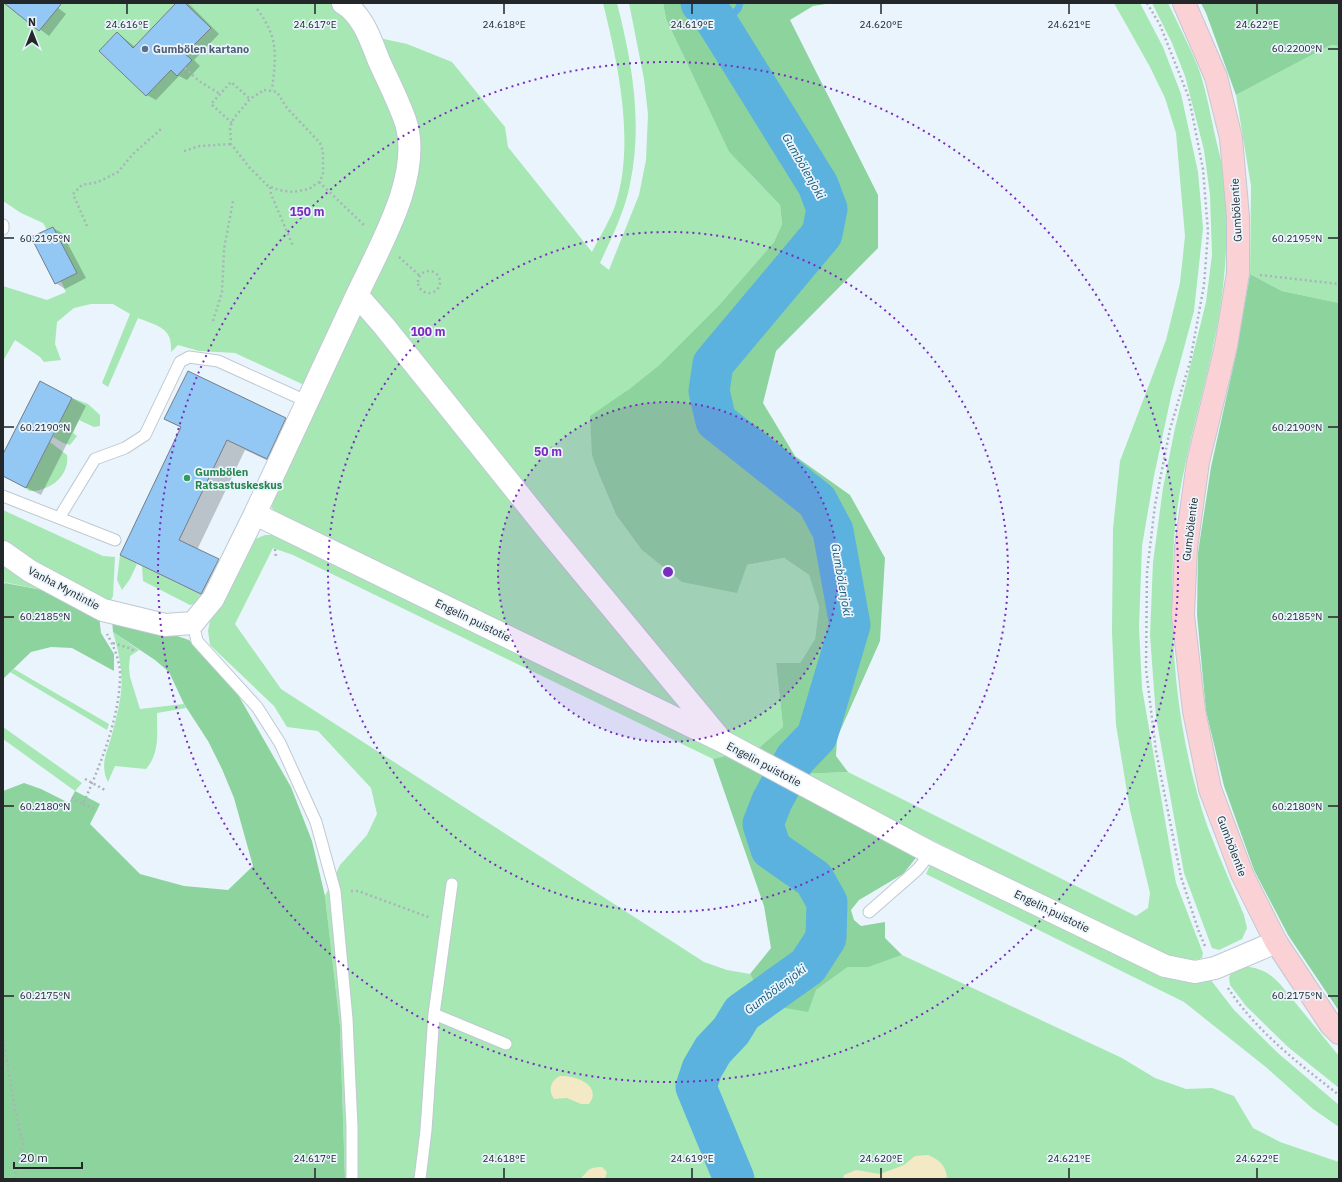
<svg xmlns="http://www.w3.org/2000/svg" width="1342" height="1182" viewBox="0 0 1342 1182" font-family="'IBM Plex Sans',sans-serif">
<rect width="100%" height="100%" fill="#eaf4fd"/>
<path fill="#a6e7b4" d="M 3,3 L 357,3 L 379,38 L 407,44 L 452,62 L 505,127 L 508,147 L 592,252 C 600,236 611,219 616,203 C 635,141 618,64 603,3 L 617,3 C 632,62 643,123 630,184 C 625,211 612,237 600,263 L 609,270 L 639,195 L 646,160 L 648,114 L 644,79 L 629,3 L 663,3 L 666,19 L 729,152 L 780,205 L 782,224 L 774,242 L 720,304 L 658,366 L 628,390 L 600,477 L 616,515 L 641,549 L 747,565 L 784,558 L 809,575 L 819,607 L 815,639 L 800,663 L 776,663 L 783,727 L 754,752 L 277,515 L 270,505 L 319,378 L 308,373 L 305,384 L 302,384 L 235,353 L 199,351 L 178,345 L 171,352 C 173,327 157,326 138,318 L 108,387 L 102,383 L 130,314 L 113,304 L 91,304 L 74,308 L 57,322 L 55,344 L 61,360 L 44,362 L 40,357 L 15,340 L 3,361 L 3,286 L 47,300 L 66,292 L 61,281 L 77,273 L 53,227 L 47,230 L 43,223 L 21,213 L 3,201 Z
M 1114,3 L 1140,3 L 1163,47 L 1181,94 L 1198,172 L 1203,228 L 1194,311 L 1172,392 L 1154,476 L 1142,546 L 1139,627 L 1142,688 L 1176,883 L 1203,953 L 1202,958 C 1186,964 1171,957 1156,952 L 800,774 L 848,772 L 1136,916 L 1148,908 L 1150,893 L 1130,810 L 1116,725 L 1112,632 L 1113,529 L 1120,461 L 1166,340 L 1180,283 L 1185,236 L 1176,133 L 1165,98 L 1150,67 Z
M 1152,3 L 1168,3 C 1178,24 1189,45 1198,67 C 1205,86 1209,107 1213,126 C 1216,142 1221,157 1223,172 C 1230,221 1226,279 1217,327 C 1204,398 1179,467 1174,540 C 1168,637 1176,735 1208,828 C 1219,857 1232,886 1244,915 L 1247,928 L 1242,939 L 1219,950 L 1212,948 L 1184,873 L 1156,717 L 1150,635 L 1153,562 L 1163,488 L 1175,428 L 1206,302 L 1212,255 L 1210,195 L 1204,150 L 1185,76 L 1172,43 Z
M 1331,45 L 1339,46 L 1339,303 L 1282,291 L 1250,274 L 1251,186 L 1236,95 Z
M 72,398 L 88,404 L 100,415 L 100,426 L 94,427 L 79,420 L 73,433 L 77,436 L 70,445 L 63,443 L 53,437 Z
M 50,442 L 67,455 C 70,476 49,492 29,491 L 26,488 Z
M 3,510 L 103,556 L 115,557 L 113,596 L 110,602 L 3,545 Z
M 265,535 L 282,535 L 729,755 L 713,759 L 293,555 L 273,548 L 235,624 L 281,689 L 704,962 L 727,970 L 750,974 L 762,997 L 816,990 L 848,967 L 869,967 L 902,955 L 1122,1058 L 1155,1078 L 1186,1089 L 1212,1088 L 1234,1096 L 1253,1128 L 1280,1142 L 1339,1162 L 1339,1179 L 345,1179 L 340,1026 L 325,896 L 340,865 L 367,835 L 377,814 L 371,788 L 318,731 L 287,727 L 274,706 L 210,645 L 208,631 L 211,615 L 250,541 Z
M 120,555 L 137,564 L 130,579 L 122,590 L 117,580 Z
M 3,559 L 53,592 L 3,582 Z
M 142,566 L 201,595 L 202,599 L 198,603 L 190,605 L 143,581 Z
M 113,632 L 139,650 L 130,656 L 129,667 L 130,677 L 140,709 L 184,704 L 186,708 L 157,713 C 157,733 160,753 146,769 L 115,766 L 108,782 C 100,766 106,754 111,738 C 115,724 119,707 121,693 C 123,671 119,653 113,632 Z
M 14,669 L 109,724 L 107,730 L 10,672 Z
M 3,727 L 82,783 L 75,791 L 3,739 Z
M 940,861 L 1210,979 L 1234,1010 L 1279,1054 L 1339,1105 L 1339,1127 L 1313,1109 L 1267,1068 L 1184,1002 L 926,874 L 930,865 Z
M 1243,966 C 1260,968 1269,972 1280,984 L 1339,1056 L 1339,1088 L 1288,1047 L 1246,1006 L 1230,985 L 1229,978 L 1231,972 Z"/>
<path fill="#8cd39d" d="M 663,3 L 832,3 L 813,6 L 790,20 L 878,195 L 878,248 L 776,351 L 763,403 L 795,456 L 850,495 L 885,558 L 880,641 L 837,738 L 836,756 L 848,772 L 800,774 L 754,752 L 783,727 L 776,663 L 800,663 L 815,639 L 819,607 L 809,575 L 784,558 L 747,565 L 737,593 L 682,582 L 641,549 L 616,515 L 600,477 L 592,455 L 590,416 L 628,390 L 658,366 L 720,304 L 774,242 L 782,224 L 780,205 L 729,152 L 666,19 Z
M 1201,3 L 1339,3 L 1339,46 L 1331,45 L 1236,95 L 1206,13 Z
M 1250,274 L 1282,291 L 1339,303 L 1339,1011 L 1288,935 L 1254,870 L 1224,786 L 1206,711 L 1197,615 L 1198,553 L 1211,467 L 1236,354 Z
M 5,583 L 53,592 L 99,615 L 101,633 L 114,654 L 114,671 L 72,648 L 51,647 L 31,652 L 3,679 L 3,585 Z
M 112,620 L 141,624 L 189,640 L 237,693 L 291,787 L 312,841 L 325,896 L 340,1026 L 345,1179 L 3,1179 L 3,791 L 24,783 L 41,789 L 69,803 L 75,791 L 100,804 L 90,824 L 140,874 L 184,886 L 228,890 L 253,866 L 234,798 L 222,769 L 208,741 L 184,704 L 169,672 L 155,660 L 113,632 Z
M 729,755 L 919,854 L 903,874 L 859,900 L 851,910 L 854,920 L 861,926 L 885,922 L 885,938 L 902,955 L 869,967 L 848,967 L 816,990 L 808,1012 L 780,1007 L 762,997 L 750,974 L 771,948 L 764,906 L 713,759 Z"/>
<path fill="#f3e9c4" d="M 560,1076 C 575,1075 603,1085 589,1104 L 581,1104 L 567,1098 L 554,1099 C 548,1090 550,1081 560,1076 Z
M 928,1155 C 939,1160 945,1164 947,1177 L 944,1179 L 843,1179 L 844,1175 L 856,1170 L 880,1174 L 904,1165 L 915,1156 Z
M 602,1167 L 607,1172 L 605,1179 L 580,1179 C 589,1171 587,1167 602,1167 Z"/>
<path fill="#0003" d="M 5,3 L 52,3 L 66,14 L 49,36 Z
M 178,3 L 186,3 L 190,5 L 219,34 L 194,60 L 200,66 L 187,80 L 179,76 L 156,100 L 147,95 L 118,33 L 135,47 Z
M 53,228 L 62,233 L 86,278 L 65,289 L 56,283 Z
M 72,398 L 86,406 L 41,495 L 3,476 L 3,457 Z
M 166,419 L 286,419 L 304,429 L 286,469 L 245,450 L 197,550 L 237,571 L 219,604 L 121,555 L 182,428 Z"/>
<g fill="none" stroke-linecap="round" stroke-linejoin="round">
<path stroke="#5cb2de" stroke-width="7" d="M 720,27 L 738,9 L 740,3"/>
<path stroke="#5cb2de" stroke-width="41" d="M 701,3 L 715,19 L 818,185 L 827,209 L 822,234 L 713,364 L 709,391 L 716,421 L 817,501 L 833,531 L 850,625 L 817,736 L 795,759 L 772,801 L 763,824 L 771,849 L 814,879 L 827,902 L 826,938 L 808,966 L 742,1013 L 731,1031 L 713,1050 L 702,1069 L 696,1087 L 734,1179"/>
</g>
<path fill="#93c8f5" stroke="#757e86" d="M 4,3 L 62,3 L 39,31 Z
M 176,3 L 185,3 L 211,28 L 185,54 L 192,60 L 177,76 L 171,70 L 146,96 L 99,51 L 117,32 L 133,48 Z
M 53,227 L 77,273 L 55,284 L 31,237 Z
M 188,371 L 286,418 L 267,459 L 227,440 L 179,540 L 219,559 L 201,594 L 120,555 L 181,427 L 164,419 Z
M 40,381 L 72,398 L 26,488 L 3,476 L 3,454 Z"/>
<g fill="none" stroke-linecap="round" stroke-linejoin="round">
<defs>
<path id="service" d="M 3,225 L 3,229
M 3,496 L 115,540
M 59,518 L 95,459 L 125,448 L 145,435 L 180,362 L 189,357 L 218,361 L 306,401
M 193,623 L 197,641 L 257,707 L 280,743 L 316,822 L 335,891 L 347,1019 L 352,1127 L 352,1179
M 869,912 L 917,870 L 931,853
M 434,1014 L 506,1044
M 420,1179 L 426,1130 L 434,1014 L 452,884"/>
<path id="minor" d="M 343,3 C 363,15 371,41 379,61 C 388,81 399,102 406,123 C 422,177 379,247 357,295
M 255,514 L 722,741 L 931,853 L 1165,966 L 1195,972 L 1215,968 L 1276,942
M 3,552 L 30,571 L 103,610 L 165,625 L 193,623 L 213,599 L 255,514 L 357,295 L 384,326 L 550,533 L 722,741"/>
<path id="secondary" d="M 1184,3 L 1216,77 L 1231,138 L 1238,217 L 1238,273 L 1226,346 L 1198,462 L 1186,548 L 1183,615 L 1194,711 L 1210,789 L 1242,874 L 1276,942 L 1331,1025 L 1339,1033"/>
</defs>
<use href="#service" stroke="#bfc9d1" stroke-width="13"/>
<use href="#minor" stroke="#bfc9d1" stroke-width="24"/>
<use href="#secondary" stroke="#bfc9d1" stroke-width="24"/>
<path stroke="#abb3ba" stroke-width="2.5" stroke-dasharray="2 3" stroke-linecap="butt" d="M 1147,3 L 1160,25 L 1189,98 L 1203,169 L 1208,232 L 1204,285 L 1190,362 L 1170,429 L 1155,505 L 1147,572 L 1146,669 L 1156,751 L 1181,877 L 1199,932 L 1205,946
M 257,9 C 279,38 276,55 272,90
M 185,68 L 199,81 L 220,94
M 264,90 L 277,92 L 287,108 L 320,143 L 323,151 L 323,175 L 319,182 L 309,189 L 293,192 L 278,190 L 267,185 L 249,167 L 231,144 L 230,127 L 234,118 L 250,99 Z
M 232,123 L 211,104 L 231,82 L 250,99
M 184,151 L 200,146 L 231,144
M 319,182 L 365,226
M 270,187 L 271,194 L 293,246
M 87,226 L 73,194 L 82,185 L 98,182 L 118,172 L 133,154 L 161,129
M 399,257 L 419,275
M418 282a11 11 0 1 1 22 0a11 11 0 1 1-22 0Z
M 1260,275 L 1339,284
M 213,321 L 222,292 L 224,249 L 233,201
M 275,549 L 276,558
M 113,643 L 132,649 L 135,653
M 85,779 L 105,790
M 72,797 L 83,804 C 100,766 119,719 120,678 C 121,663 114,646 107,634
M 83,804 L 97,810
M 351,891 L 358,891 L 431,918
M 1228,988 C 1256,1031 1299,1064 1339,1095
M 3,1040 L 15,1108 L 23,1144 L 14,1179"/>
<use href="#service" stroke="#fff" stroke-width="11"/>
<use href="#minor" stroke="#fff" stroke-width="22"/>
<use href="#secondary" stroke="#fad1d4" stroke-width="22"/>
</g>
<path fill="none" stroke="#23272a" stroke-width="1.5" d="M 127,4 L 127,14M 315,4 L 315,14M 504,4 L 504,14M 692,4 L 692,14M 881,4 L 881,14M 1069,4 L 1069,14M 1257,4 L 1257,14M 1328,49 L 1338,49M 4,238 L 14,238M 1328,238 L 1338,238M 4,427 L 14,427M 1328,427 L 1338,427M 4,617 L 14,617M 1328,617 L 1338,617M 4,806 L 14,806M 1328,806 L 1338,806M 4,996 L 14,996M 1328,996 L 1338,996M 315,1168 L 315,1178M 504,1168 L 504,1178M 692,1168 L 692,1178M 881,1168 L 881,1178M 1069,1168 L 1069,1178M 1257,1168 L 1257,1178"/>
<circle cx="668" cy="572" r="170" fill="#7b2cbf" fill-opacity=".12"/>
<g fill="none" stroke="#7b2cbf" stroke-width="2" stroke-dasharray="2 4">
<circle cx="668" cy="572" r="170"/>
<circle cx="668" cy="572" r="340"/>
<circle cx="668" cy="572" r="510"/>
</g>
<circle fill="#5c6f8a" stroke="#eaf4fd" stroke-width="1.5" cx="145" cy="49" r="4"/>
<circle fill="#2e9e5b" stroke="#eaf4fd" stroke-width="1.5" cx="187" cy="478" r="4"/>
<g text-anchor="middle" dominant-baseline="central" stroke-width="3.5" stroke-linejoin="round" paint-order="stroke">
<g font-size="11" font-weight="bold" fill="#4e5e75" stroke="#eaf4fd" text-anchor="start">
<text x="153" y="49">Gumbölen kartano</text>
</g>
<g font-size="11" fill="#23272a" stroke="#eaf4fd">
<text transform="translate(1236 210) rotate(-93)">Gumbölentie</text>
<text transform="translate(1190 529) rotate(-83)">Gumbölentie</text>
<text transform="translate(64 588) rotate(28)">Vanha Myntintie</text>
<text transform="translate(473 620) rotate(26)">Engelin puistotie</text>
<text transform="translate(764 764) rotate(28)">Engelin puistotie</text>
<text transform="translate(1232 846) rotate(69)">Gumbölentie</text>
<text transform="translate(1052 911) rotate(26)">Engelin puistotie</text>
</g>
<g font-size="11" font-weight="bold" fill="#27864d" stroke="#eaf4fd" text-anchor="start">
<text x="195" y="472">Gumbölen<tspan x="195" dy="13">Ratsastuskeskus</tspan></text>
</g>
<g font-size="12" font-style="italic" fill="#165977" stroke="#eaf4fd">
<text transform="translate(804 166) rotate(60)">Gumbölenjoki</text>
<text transform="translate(842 580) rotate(80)">Gumbölenjoki</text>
<text transform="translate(775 989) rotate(-37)">Gumbölenjoki</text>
</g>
</g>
<g font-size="10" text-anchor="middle" fill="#23272a" stroke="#eaf4fd" stroke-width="3.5" stroke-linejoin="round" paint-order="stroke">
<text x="127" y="28">24.616°E</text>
<text x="315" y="28">24.617°E</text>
<text x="504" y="28">24.618°E</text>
<text x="692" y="28">24.619°E</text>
<text x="881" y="28">24.620°E</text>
<text x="1069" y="28">24.621°E</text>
<text x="1257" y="28">24.622°E</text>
<text x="1297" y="52">60.2200°N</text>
<text x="45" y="242">60.2195°N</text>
<text x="1297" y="242">60.2195°N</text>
<text x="45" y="431">60.2190°N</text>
<text x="1297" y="431">60.2190°N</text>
<text x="45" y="620">60.2185°N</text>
<text x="1297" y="620">60.2185°N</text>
<text x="45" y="810">60.2180°N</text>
<text x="1297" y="810">60.2180°N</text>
<text x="45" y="999">60.2175°N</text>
<text x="1297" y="999">60.2175°N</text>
<text x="315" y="1162">24.617°E</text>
<text x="504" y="1162">24.618°E</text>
<text x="692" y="1162">24.619°E</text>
<text x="881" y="1162">24.620°E</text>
<text x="1069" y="1162">24.621°E</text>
<text x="1257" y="1162">24.622°E</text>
</g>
<circle cx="668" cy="572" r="6" fill="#7b2cbf" stroke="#eaf4fd" stroke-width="2"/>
<g font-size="12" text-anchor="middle" font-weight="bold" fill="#7b2cbf" stroke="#eaf4fd" stroke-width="3.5" stroke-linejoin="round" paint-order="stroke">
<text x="307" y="216">150 m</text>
<text x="428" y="336">100 m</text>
<text x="548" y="456">50 m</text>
</g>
<rect width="1342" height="1182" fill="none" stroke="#23272a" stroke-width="8"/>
<g transform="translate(32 32)" stroke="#eaf4fd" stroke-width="3" paint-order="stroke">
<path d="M0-3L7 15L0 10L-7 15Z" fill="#23272a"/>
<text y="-6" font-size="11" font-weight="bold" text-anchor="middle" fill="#23272a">N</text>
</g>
<path d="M14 1162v6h68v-6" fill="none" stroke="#23272a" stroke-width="2"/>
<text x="20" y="1162" font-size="12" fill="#23272a" stroke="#eaf4fd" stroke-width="3" paint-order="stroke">20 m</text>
</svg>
